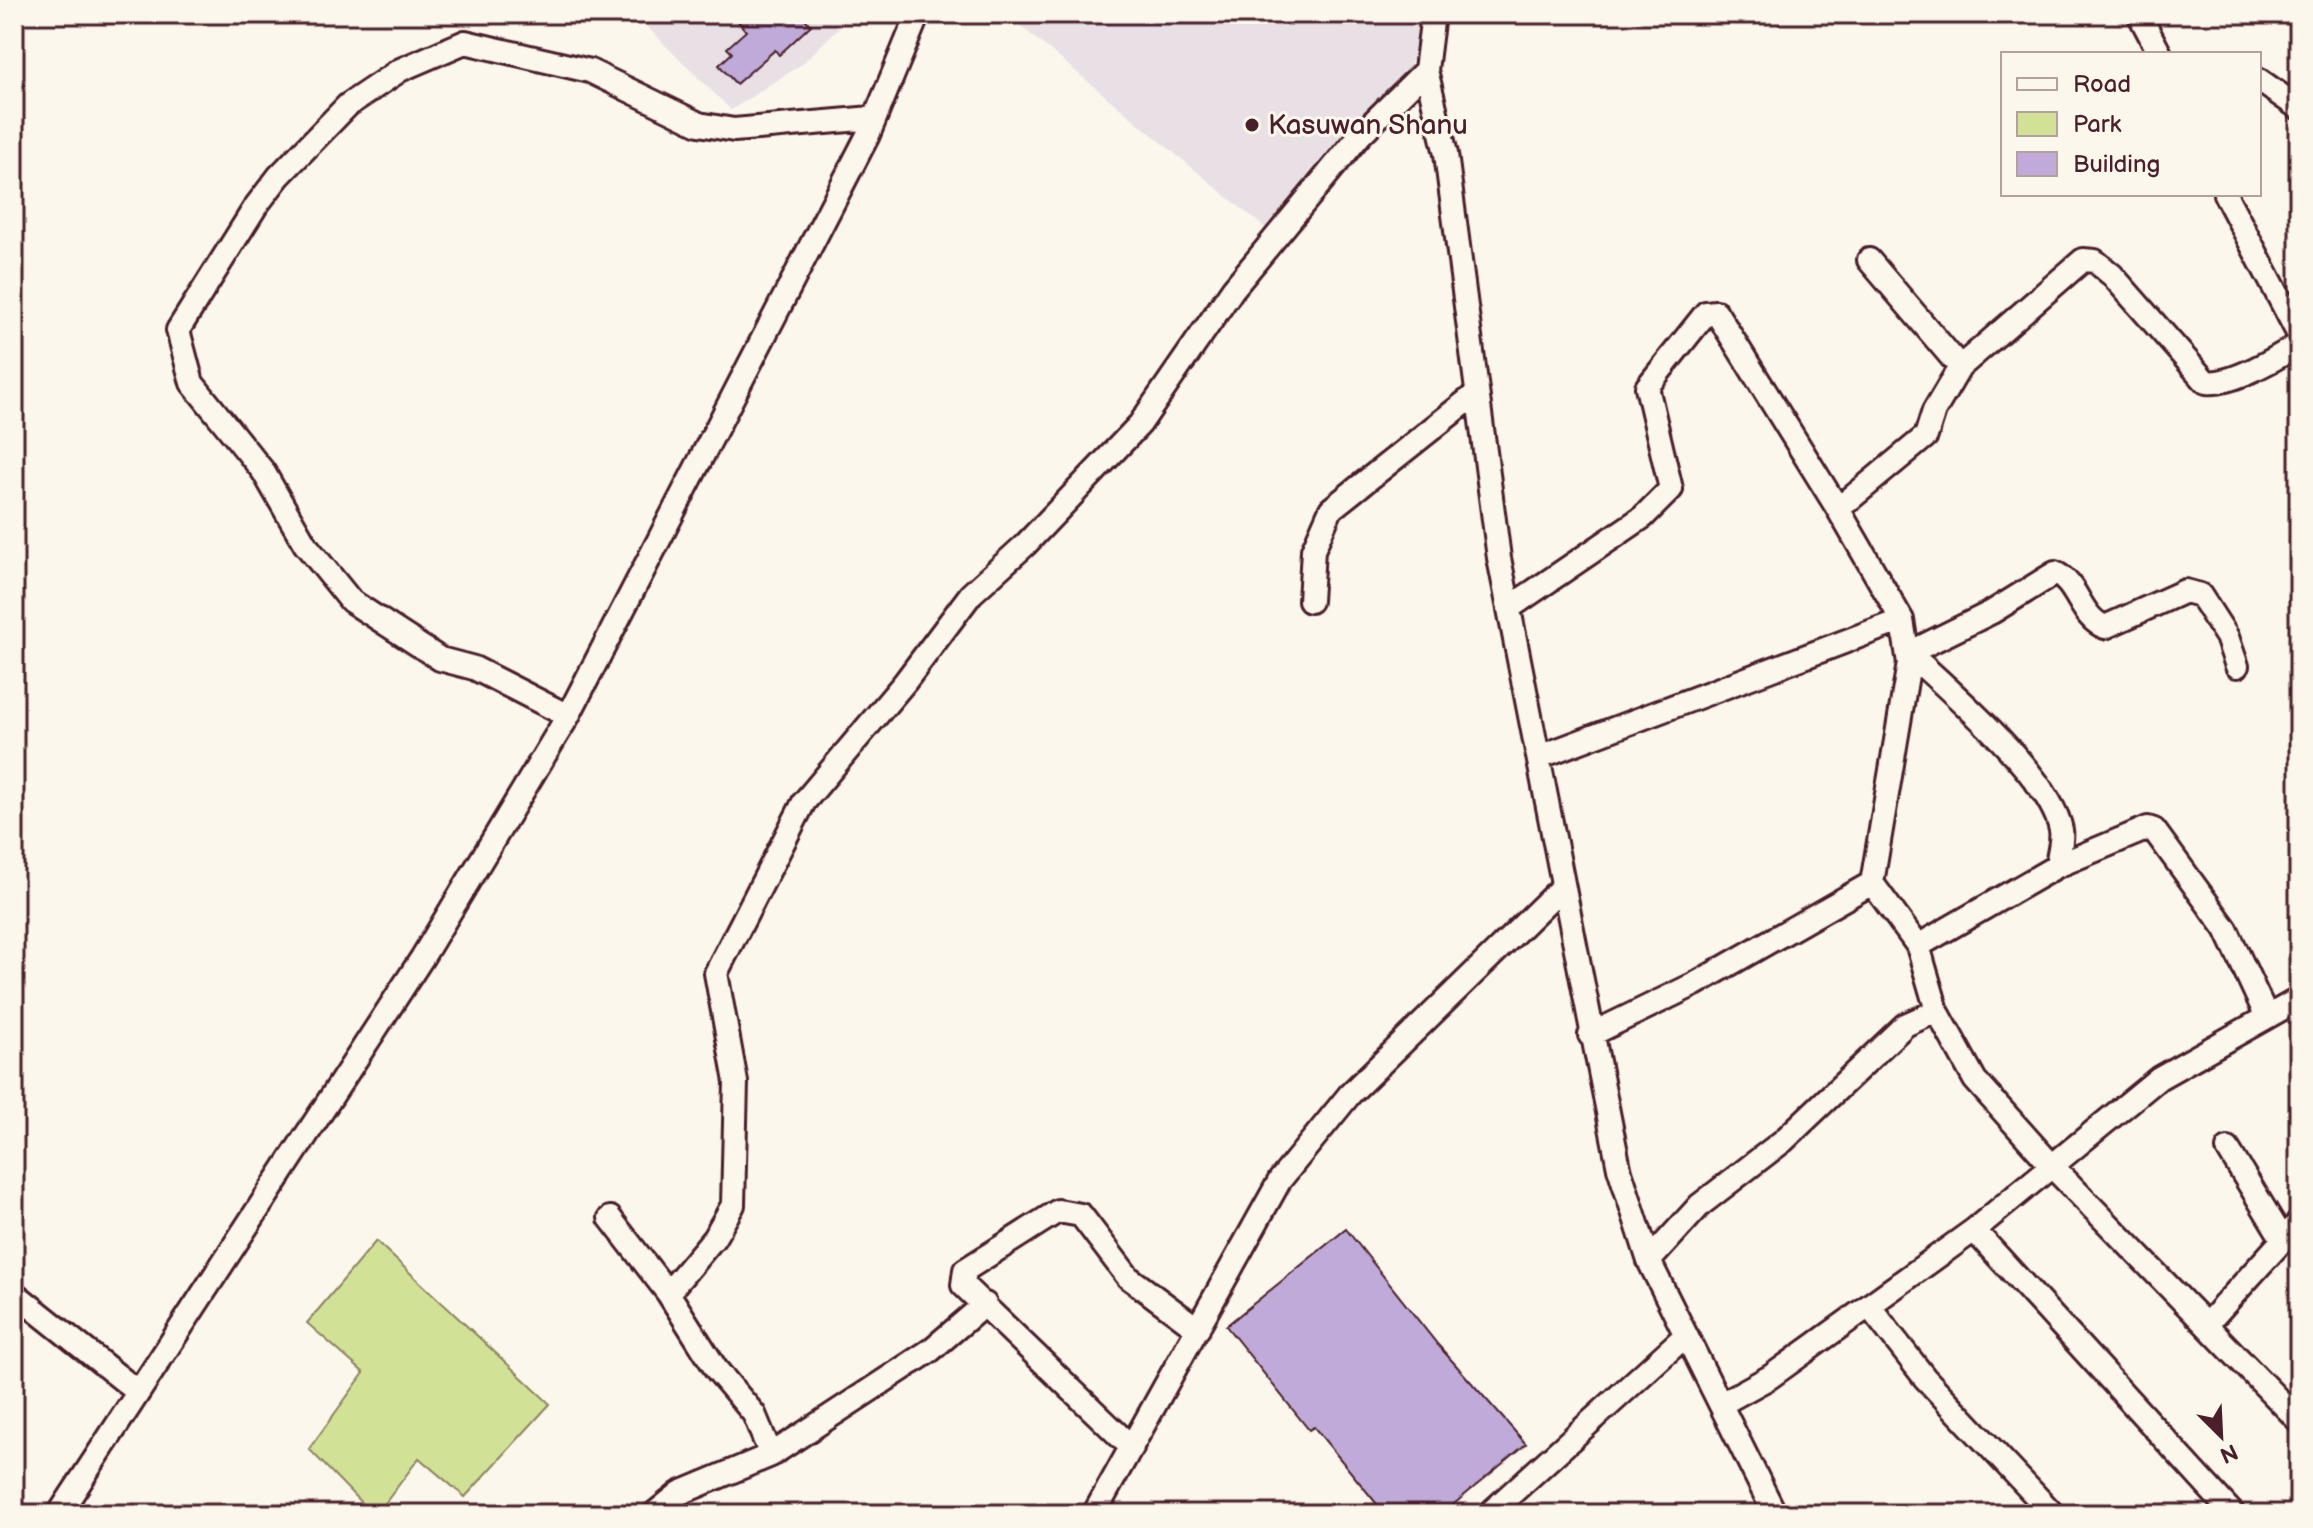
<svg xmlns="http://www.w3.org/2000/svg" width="2313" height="1528" viewBox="0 0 2313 1528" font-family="'Balsamiq Sans',sans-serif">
<rect width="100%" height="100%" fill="#fbf7ec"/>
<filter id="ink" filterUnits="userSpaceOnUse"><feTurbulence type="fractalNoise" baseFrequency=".0125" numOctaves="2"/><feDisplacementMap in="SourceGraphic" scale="16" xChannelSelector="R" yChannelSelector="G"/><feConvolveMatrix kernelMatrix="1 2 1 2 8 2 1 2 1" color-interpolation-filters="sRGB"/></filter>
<g filter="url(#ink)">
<path fill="#e9e0e6" d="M 634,14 L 853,14 L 802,64 L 731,110 Z
M 1006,14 L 1449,14 L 1276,237 Z"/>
<path fill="#d1e296" stroke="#8e8060" stroke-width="2" d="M 376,1241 L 550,1404 L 465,1497 L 419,1458 L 377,1514 L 372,1514 L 309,1449 L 364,1373 L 307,1323 Z"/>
<path fill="#c0aad9" stroke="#4a1f2b" stroke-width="2" d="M 732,14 L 800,14 L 811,25 L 779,55 L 775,50 L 736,84 L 719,65 L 732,53 L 727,48 L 746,31 Z
M 1346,1229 L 1438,1345 L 1526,1444 L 1442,1514 L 1385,1514 L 1314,1427 L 1309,1430 L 1226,1326 Z"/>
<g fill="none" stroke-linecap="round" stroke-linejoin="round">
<defs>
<path id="street" d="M 1433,14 L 1426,70 L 1446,154 L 1499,558 L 1619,1168 L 1649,1261 L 1775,1514
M 2139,14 L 2160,54
M 2259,80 L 2299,108
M 2225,194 L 2299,335
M 1869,260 L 1960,367
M 1838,509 L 1926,436 L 1934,411 L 1960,367 L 2083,260 L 2095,261 L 2112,275 L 2206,382 C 2230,386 2279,357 2299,344
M 1310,601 L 1313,550 L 1331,509 L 1477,393
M 1509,608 L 1643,517 L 1671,489 L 1647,387 L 1706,313 L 1716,312 L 1838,509 L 1902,620 L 1909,663 L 1872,883 L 1918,946 L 1937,1011 L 1975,1080 L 2053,1167 L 2299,1421
M 568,716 L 474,668 L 440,659 L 351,601 L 305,544 L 263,471 L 192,383 L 178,330 L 256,206 L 279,176 L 348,105 L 400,70 L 465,42 L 590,71 L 699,124 L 734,130 L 872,118
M 1539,757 L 1902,620
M 2057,866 C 2058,856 2063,840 2061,830 C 2051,777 1949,690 1909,653 L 1992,612 L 2055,573 C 2078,583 2080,618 2105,627 L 2185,591 L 2200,595 L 2227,637 L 2237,666
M 1918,946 L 2057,866 L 2148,828 L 2154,830 L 2226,929 L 2267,1017
M 1590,1035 L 1695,984 L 1872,883
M 2228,1149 L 2282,1238
M 610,1218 L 668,1293 L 716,1369 L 754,1414 L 771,1455
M 1974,1230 L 2233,1514
M 1649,1261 L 1700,1205 L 1783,1141 L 1905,1025 L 1937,1011
M 14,1293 L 138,1392
M 668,1293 L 714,1238 L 733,1205 L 736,1082 L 716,973 L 804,802 L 905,682 L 971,594 L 1025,545 L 1140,424 L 1233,289 L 1360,135 L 1426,70
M 1869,1306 L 1925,1378 L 2053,1514
M 2206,1325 L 2299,1222
M 1721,1404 L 1770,1377 L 1974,1230 L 2159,1078 L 2299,999
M 1132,1448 L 963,1285 L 965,1270 L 1058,1211 L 1081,1215 L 1128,1277 L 1198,1329
M 59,1514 L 422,958 L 568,716 L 868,135 L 918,14
M 654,1514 L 680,1493 L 771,1455 L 931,1350 L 985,1304
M 1094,1514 L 1280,1180 L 1350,1094 L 1563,886
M 1489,1514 L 1686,1335"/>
</defs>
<use href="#street" stroke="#4a1f2b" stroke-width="28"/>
<use href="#street" stroke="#fbf7ec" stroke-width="22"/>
</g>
</g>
<circle fill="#4a1f2b" stroke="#fbf7ec" stroke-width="3" cx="1252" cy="125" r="8"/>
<g text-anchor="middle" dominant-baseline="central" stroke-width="6" stroke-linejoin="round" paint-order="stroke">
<g font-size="28" fill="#4a1f2b" stroke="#fbf7ec" text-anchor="start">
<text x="1268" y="125">Kasuwan Shanu</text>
</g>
</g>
<rect width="2313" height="1528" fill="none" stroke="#fbf7ec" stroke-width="48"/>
<rect x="24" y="24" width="2265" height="1480" fill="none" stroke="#4a1f2b" stroke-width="3" filter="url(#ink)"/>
<rect x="2001" y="52" width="260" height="144" fill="#fbf7ec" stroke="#b4a19f" stroke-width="2"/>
<rect x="2017" y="78" width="40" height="12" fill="#fbf7ec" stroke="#b4a19f" stroke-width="2"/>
<text x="2073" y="92" font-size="24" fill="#4a1f2b">Road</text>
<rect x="2017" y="112" width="40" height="24" fill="#d1e296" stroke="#b4a19f" stroke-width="2"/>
<text x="2073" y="132" font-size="24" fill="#4a1f2b">Park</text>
<rect x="2017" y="152" width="40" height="24" fill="#c0aad9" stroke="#b4a19f" stroke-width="2"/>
<text x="2073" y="172" font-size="24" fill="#4a1f2b">Building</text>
<g transform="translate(2221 1436) rotate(156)" stroke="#fbf7ec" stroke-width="6" paint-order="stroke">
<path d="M0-6L14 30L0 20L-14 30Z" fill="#4a1f2b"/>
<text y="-12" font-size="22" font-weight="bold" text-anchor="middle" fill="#4a1f2b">N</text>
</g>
</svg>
